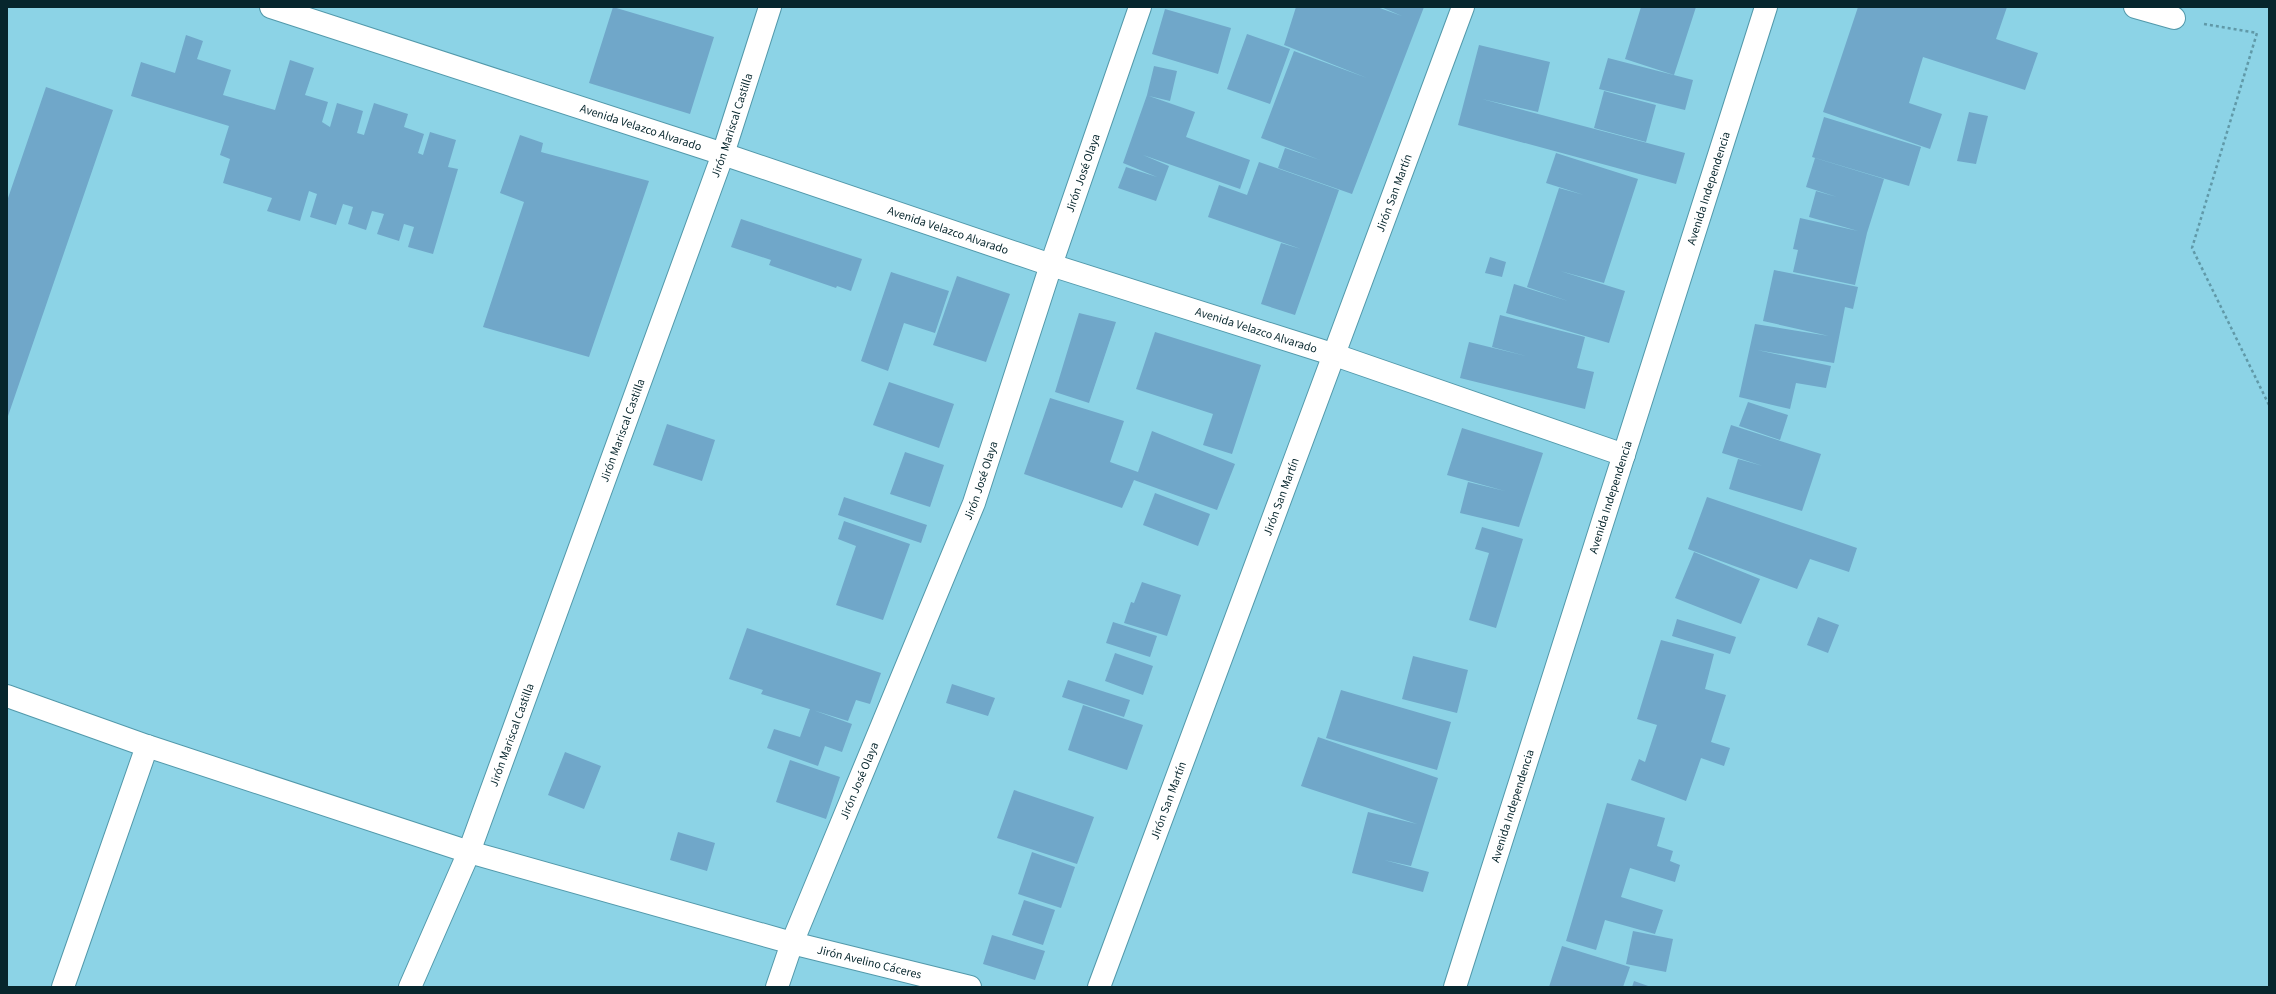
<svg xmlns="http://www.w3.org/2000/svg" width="2276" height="994" viewBox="0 0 2276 994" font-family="'Source Sans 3',sans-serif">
<rect width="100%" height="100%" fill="#8cd3e6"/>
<path fill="#70a7c9" d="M 613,7 L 714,37 L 690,114 L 589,83 Z
M 1296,7 L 1377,7 L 1402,16 L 1381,7 L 1424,7 L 1352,194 L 1278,168 L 1285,148 L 1320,160 L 1261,138 L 1294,51 L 1367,78 L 1284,45 Z
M 1641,7 L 1696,7 L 1674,75 L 1625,59 Z
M 1858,7 L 2007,7 L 1996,39 L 2038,53 L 2025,90 L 1923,57 L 1909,103 L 1942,114 L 1930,149 L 1823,112 Z
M 1165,9 L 1231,28 L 1218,74 L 1152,54 Z
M 1247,34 L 1290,49 L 1270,104 L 1227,89 Z
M 186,35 L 203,41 L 197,59 L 231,70 L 223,95 L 275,110 L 290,60 L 314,68 L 305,95 L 328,102 L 322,122 L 330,127 L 337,103 L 363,111 L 357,133 L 364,135 L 374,103 L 408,114 L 404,127 L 424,134 L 418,153 L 423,155 L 430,132 L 456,140 L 448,167 L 458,169 L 433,254 L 408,247 L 414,227 L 404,224 L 399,241 L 377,234 L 384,214 L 372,211 L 366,230 L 348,224 L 353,207 L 343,204 L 336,225 L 310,217 L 317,194 L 309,191 L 300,221 L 267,211 L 272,198 L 223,183 L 230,159 L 220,155 L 229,126 L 131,96 L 141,62 L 175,73 Z
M 1479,45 L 1550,62 L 1538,112 L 1482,99 L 1685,153 L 1676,184 L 1458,125 Z
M 1608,58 L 1693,80 L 1685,110 L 1599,89 Z
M 1154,66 L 1177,71 L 1170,101 L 1149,96 L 1195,112 L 1186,137 L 1250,160 L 1240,189 L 1143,155 L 1169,166 L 1156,201 L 1118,188 L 1126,167 L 1157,177 L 1123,163 L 1147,95 Z
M 46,87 L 113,110 L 7,419 L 7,201 Z
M 1604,91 L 1656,105 L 1646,142 L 1594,128 Z
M 1969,112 L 1988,116 L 1976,164 L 1957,161 Z
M 1824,117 L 1921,147 L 1909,186 L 1812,157 Z
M 520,135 L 543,143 L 541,152 L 649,181 L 589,357 L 483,327 L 524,202 L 500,193 Z
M 1556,153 L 1638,179 L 1604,283 L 1560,271 L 1625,291 L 1609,343 L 1506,313 L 1514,284 L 1568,301 L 1527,287 L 1559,188 L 1584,195 L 1546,183 Z
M 1815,158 L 1884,179 L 1867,233 L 1855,285 L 1793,272 L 1798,250 L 1793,249 L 1800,218 L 1858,231 L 1809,217 L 1816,191 L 1837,197 L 1806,187 Z
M 1259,162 L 1339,190 L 1295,315 L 1261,304 L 1281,243 L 1301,249 L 1208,217 L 1219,185 L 1247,195 Z
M 741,219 L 862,259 L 851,291 L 837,286 L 836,288 L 769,265 L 771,260 L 731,247 Z
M 1490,257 L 1506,262 L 1502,277 L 1485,273 Z
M 1774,270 L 1858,287 L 1853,309 L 1845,307 L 1834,363 L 1757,350 L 1831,366 L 1826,388 L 1796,383 L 1790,409 L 1739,397 L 1755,324 L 1829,336 L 1763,321 Z
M 891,272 L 949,291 L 935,333 L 904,323 L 888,371 L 861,361 Z
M 957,276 L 1010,294 L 986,362 L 933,345 Z
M 1079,313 L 1116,322 L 1089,403 L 1055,392 Z
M 1500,315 L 1585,337 L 1577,368 L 1594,372 L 1585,409 L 1460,378 L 1469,342 L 1530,357 L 1492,347 Z
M 1155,332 L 1261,365 L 1232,454 L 1203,445 L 1213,414 L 1136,389 Z
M 889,382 L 954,404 L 939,448 L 873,425 Z
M 1050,398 L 1124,421 L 1110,462 L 1138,472 L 1152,431 L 1235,464 L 1217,510 L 1134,480 L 1122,508 L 1024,474 Z
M 1748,402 L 1788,415 L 1780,440 L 1739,426 Z
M 667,424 L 715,440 L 702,481 L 653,465 Z
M 1731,425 L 1821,454 L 1802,511 L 1729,489 L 1738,459 L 1763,466 L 1722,453 Z
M 1462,428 L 1543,453 L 1519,527 L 1460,513 L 1468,482 L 1505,491 L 1447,475 Z
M 905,452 L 944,465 L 930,507 L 890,494 Z
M 1155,493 L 1210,514 L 1198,546 L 1143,525 Z
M 844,497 L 927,525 L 921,543 L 838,515 Z
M 1707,497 L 1857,548 L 1849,572 L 1810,559 L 1797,589 L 1688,549 Z
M 844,521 L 910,544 L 883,620 L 836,605 L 856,546 L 838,539 Z
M 1482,527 L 1523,539 L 1496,628 L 1469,620 L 1489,553 L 1475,549 Z
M 1694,552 L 1760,579 L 1741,624 L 1675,598 Z
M 1142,582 L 1181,595 L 1167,636 L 1124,623 L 1131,602 L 1134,603 Z
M 1818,617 L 1839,625 L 1828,653 L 1807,645 Z
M 1677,619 L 1736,637 L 1730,654 L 1672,636 Z
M 1113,622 L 1157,636 L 1150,657 L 1106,643 Z
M 747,628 L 881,673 L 870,704 L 856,700 L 848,721 L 761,694 L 763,690 L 729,679 Z
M 1661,640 L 1714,654 L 1705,689 L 1726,695 L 1711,742 L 1730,748 L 1724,766 L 1701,758 L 1686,801 L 1631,780 L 1639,759 L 1645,762 L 1657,725 L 1637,719 Z
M 1115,653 L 1153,666 L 1143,695 L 1105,681 Z
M 1413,656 L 1468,670 L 1457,713 L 1402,699 Z
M 1068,680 L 1130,700 L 1124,717 L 1062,697 Z
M 952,684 L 995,698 L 988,716 L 946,703 Z
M 1341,690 L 1451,722 L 1437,770 L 1326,738 Z
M 1083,705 L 1143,725 L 1127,770 L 1068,750 Z
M 810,709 L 852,724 L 842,752 L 825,746 L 818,766 L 767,748 L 774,729 L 800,737 Z
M 1318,737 L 1438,778 L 1411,866 L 1384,860 L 1429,872 L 1423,892 L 1352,873 L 1368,812 L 1417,824 L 1301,786 Z
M 565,752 L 601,766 L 584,809 L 548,795 Z
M 790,760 L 840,777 L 826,819 L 776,802 Z
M 1014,790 L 1094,817 L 1077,864 L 997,838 Z
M 1607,803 L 1665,818 L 1657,846 L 1673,851 L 1670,861 L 1680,865 L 1675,882 L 1630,868 L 1621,897 L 1663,910 L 1655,934 L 1605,920 L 1596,950 L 1566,941 Z
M 678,832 L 715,843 L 707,871 L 670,860 Z
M 1032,852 L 1075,867 L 1061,908 L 1018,894 Z
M 1024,900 L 1055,910 L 1043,945 L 1012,935 Z
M 1633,931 L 1673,939 L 1666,972 L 1626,964 Z
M 992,935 L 1045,951 L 1035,980 L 983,964 Z
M 1562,946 L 1630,967 L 1623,987 L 1549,987 Z
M 1634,981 L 1651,987 L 1632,987 Z"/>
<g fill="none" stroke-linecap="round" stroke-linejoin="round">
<defs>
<g id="minor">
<path id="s1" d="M 271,7 L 723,154 L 1051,265 L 1335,355 L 1624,455"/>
<path d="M 2135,7 L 2174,18"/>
<path id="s2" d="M 7,696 L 147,746 L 469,852 L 792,943 L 970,987"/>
<path d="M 63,987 L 147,746"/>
<path id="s3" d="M 410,987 L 469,852 L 723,154 L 770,7"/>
<path id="s4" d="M 777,987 L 792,943 L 974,503 L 1051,265 L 1140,7"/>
<path id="s5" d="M 1099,987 L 1463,7"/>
</g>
<g id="secondary">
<path id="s6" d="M 1455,987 L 1766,7"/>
</g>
</defs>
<use href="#minor" stroke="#5299ab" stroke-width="24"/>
<use href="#secondary" stroke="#5299ab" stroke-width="24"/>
<path stroke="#6099a8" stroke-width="2.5" stroke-dasharray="3 3" stroke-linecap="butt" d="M 2204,24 L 2257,33 L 2192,248 L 2269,405"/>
<use href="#minor" stroke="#fff" stroke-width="22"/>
<use href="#secondary" stroke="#fff" stroke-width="22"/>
</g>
<g text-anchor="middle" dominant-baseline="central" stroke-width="3" stroke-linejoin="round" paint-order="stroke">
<g font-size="12" fill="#07262d" stroke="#cceef7">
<text stroke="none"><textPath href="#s3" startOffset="920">Jirón Mariscal Castilla</textPath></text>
<text stroke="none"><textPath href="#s1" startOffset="389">Avenida Velazco Alvarado</textPath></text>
<text stroke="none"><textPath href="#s4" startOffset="870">Jirón José Olaya</textPath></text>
<text stroke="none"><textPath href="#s6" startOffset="838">Avenida Independencia</textPath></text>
<text stroke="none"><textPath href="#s5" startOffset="847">Jirón San Martín</textPath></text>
<text stroke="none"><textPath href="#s1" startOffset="713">Avenida Velazco Alvarado</textPath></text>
<text stroke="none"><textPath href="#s1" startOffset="1037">Avenida Velazco Alvarado</textPath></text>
<text stroke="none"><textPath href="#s3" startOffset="596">Jirón Mariscal Castilla</textPath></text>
<text stroke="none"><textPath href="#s4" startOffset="546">Jirón José Olaya</textPath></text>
<text stroke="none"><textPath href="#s5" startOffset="523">Jirón San Martín</textPath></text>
<text stroke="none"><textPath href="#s6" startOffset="514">Avenida Independencia</textPath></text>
<text stroke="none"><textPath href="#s3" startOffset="272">Jirón Mariscal Castilla</textPath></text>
<text stroke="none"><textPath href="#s4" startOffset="222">Jirón José Olaya</textPath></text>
<text stroke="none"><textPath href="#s5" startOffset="199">Jirón San Martín</textPath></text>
<text stroke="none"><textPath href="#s6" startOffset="190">Avenida Independencia</textPath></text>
<text stroke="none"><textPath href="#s2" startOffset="903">Jirón Avelino Cáceres</textPath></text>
</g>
</g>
<rect width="2276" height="994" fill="none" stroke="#07262d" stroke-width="16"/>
</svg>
